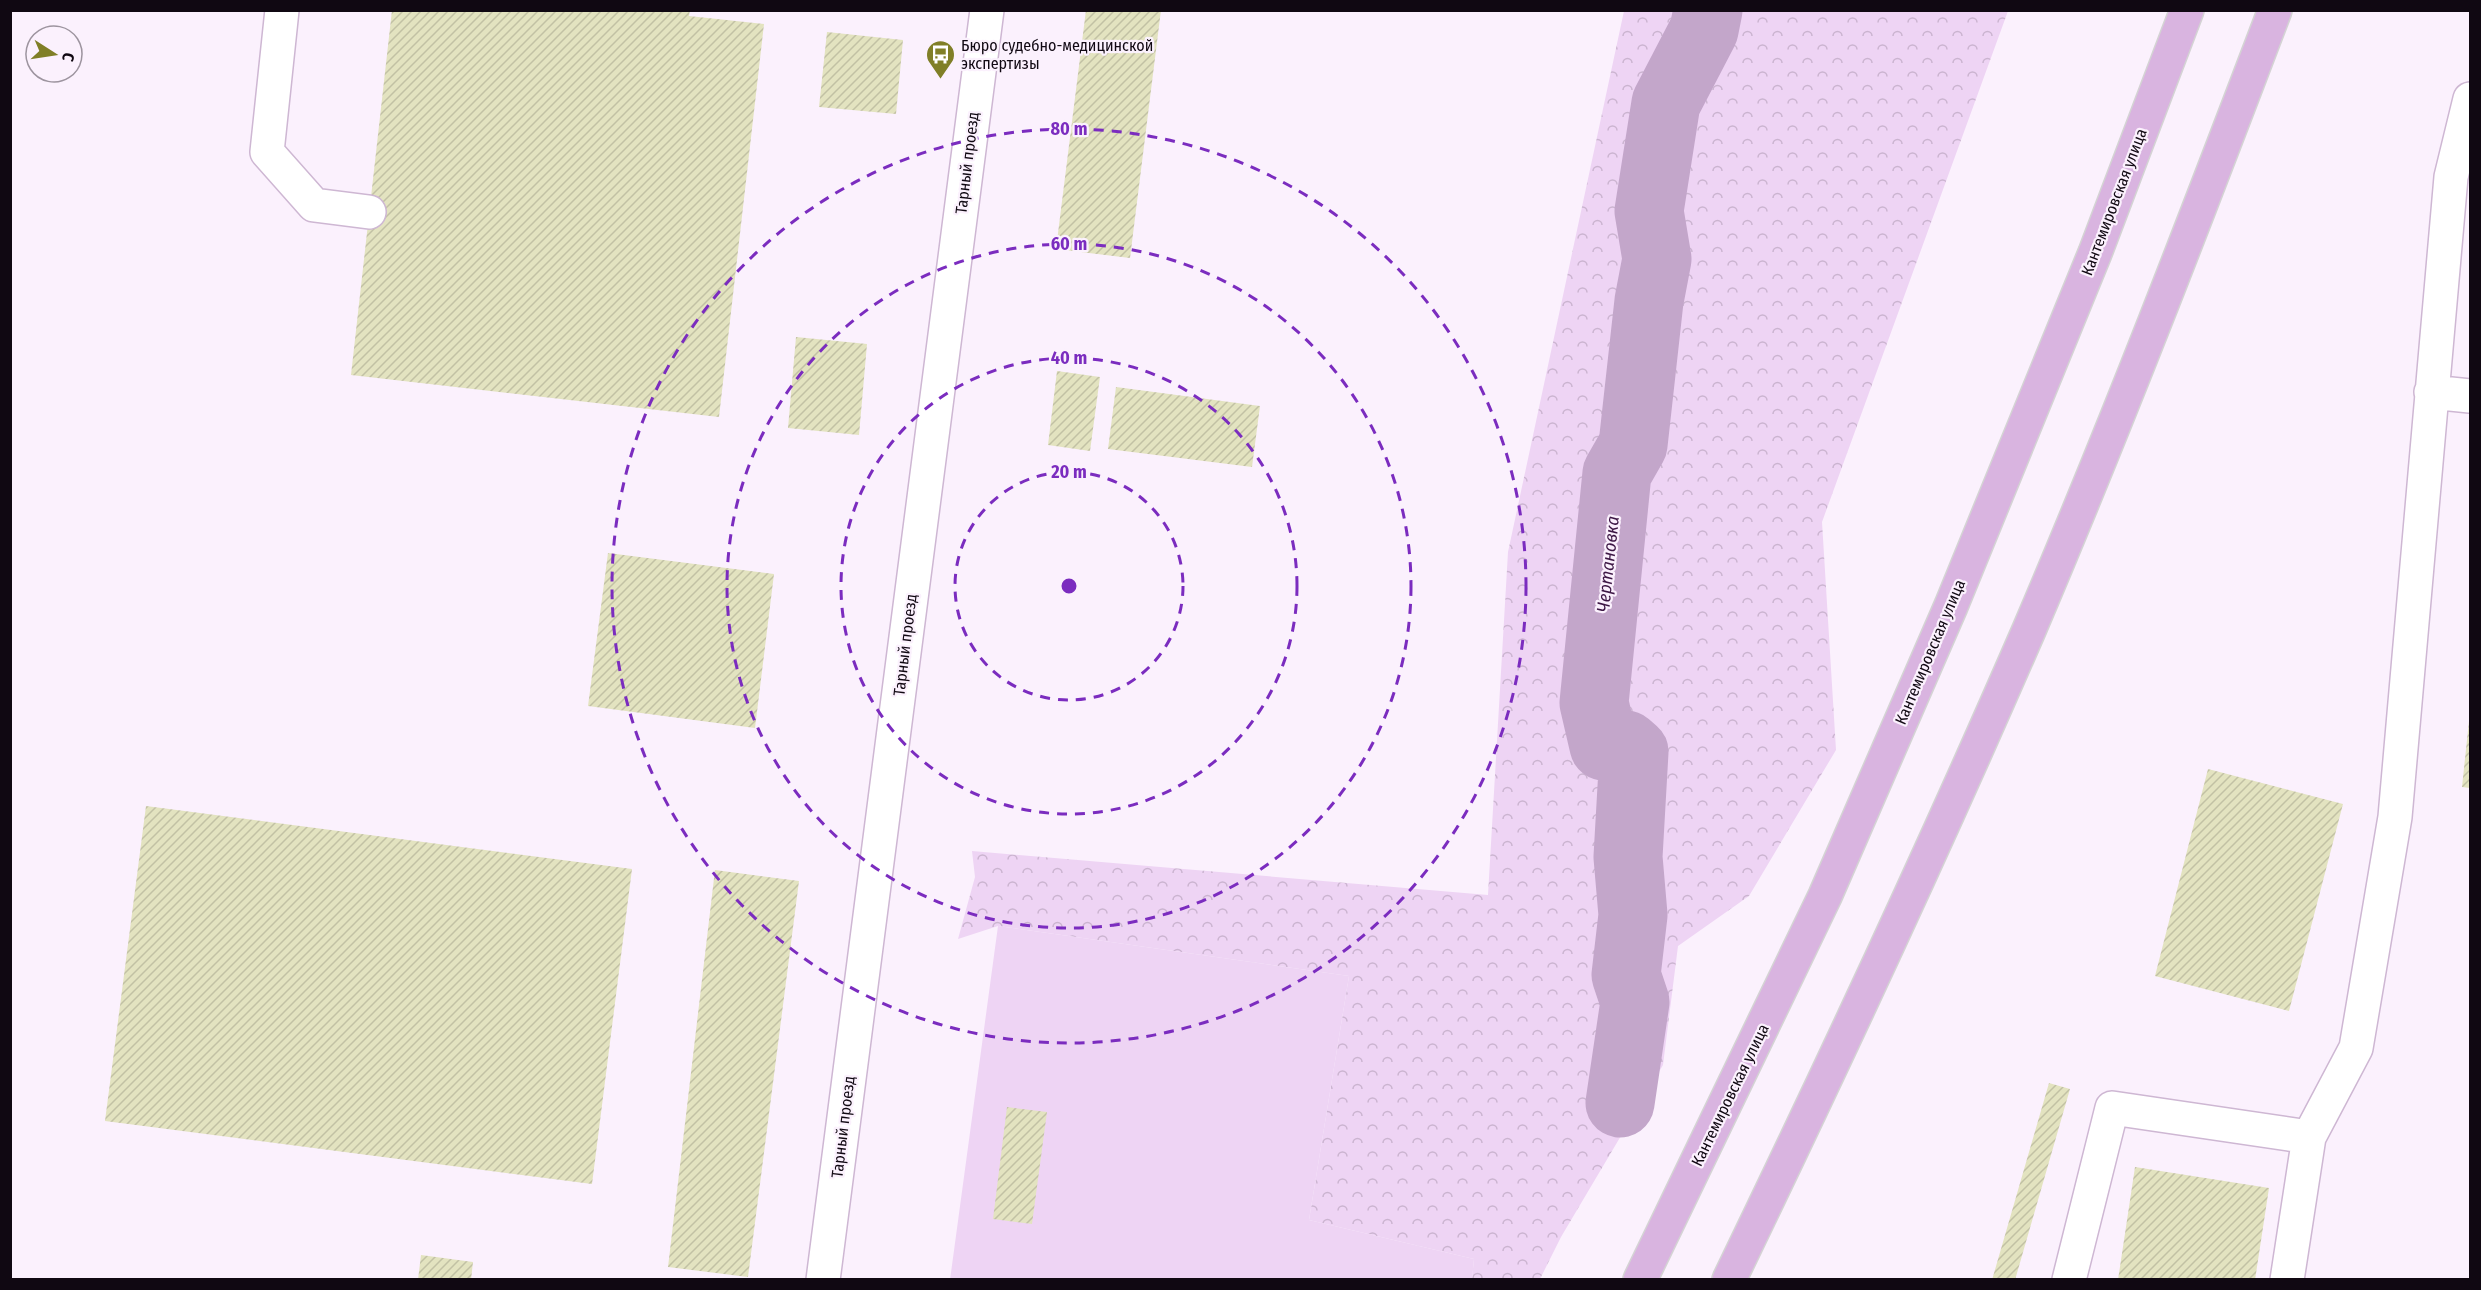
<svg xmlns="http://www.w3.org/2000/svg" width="2481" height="1290" viewBox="0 0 2481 1290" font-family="'Fira Sans Condensed',sans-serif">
<defs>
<pattern id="forest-crowns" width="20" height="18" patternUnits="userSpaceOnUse" patternTransform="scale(1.5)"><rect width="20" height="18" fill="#eed4f4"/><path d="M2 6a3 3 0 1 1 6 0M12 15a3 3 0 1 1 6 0" fill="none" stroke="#cbb4d0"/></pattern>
<pattern id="building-hatch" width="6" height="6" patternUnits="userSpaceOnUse" patternTransform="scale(1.5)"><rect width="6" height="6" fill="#e3e3c0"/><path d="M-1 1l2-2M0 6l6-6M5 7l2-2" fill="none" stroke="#c2c1a4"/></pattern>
</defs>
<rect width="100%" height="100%" fill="#fbf1fd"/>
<path fill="url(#forest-crowns)" d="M 1624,11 L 2008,11 L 1822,522 L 1836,750 L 1749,896 L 1678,946 L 1663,1065 L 1561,1237 L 1540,1279 L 1472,1279 L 1474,1259 L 1309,1220 L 1349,976 L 998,926 L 958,939 L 975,877 L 972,851 L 1488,895 L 1508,552 Z"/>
<path fill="#eed4f4" d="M 998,926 L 1349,976 L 1309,1220 L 1474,1259 L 1472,1280 L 950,1280 Z"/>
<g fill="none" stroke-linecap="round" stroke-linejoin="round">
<path stroke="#c3a6ca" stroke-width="69" d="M 1620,1103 L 1635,1002 L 1626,975 L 1633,915 L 1628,857 L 1634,752 L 1626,745 L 1604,746 L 1594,703 L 1617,473 L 1633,445 L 1649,301 L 1657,259 L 1649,211 L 1666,103 L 1704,30 L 1708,10"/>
</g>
<path fill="url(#building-hatch)" d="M 392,10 L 690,10 L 689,16 L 764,24 L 719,417 L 351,375 Z
M 1086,10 L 1161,10 L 1130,258 L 1056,249 Z
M 827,32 L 903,40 L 896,114 L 819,107 Z
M 796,337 L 867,344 L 859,435 L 788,428 Z
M 1057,371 L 1100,377 L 1090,451 L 1048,445 Z
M 1116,387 L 1260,406 L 1252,467 L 1108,449 Z
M 608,553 L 774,574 L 755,728 L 588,706 Z
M 2469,721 L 2470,721 L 2470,788 L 2462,787 Z
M 2208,769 L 2343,804 L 2289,1011 L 2155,976 Z
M 146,806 L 632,869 L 592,1184 L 105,1121 Z
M 715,870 L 799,881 L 748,1277 L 668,1267 Z
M 2049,1083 L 2070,1089 L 2015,1280 L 1992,1280 Z
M 1007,1107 L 1047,1112 L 1032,1224 L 993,1219 Z
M 2135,1167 L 2269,1188 L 2255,1280 L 2118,1280 Z
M 421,1255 L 473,1262 L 471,1280 L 418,1280 Z"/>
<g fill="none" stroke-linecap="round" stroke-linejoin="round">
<defs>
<path id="minor" d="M 282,10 L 267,152 L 314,205 L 369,212
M 2431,392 L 2470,396
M 823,1280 L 987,10
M 2069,1280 L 2112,1108 L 2309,1137 L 2356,1048 L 2395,817 L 2451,177 L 2470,99
M 2287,1280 L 2309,1137"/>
<path id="major" d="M 1640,1280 L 1825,896 L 1951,606 L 2095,253 L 2187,10
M 1729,1280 C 1833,1065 1934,849 2029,630 C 2116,426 2196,218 2275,10"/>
</defs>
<use href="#minor" stroke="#ceb7d3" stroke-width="36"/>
<use href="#major" stroke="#d4d3d4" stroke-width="36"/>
<use href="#minor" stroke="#fff" stroke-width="33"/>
<use href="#major" stroke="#d9b4e0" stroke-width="33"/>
</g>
<g fill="none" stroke="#7b2cbf" stroke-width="3" stroke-dasharray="10 8">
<circle cx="1069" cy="586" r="114"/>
<circle cx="1069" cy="586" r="228"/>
<circle cx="1069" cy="586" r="342"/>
<circle cx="1069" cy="586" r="457"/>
</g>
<defs>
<symbol id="bus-pin" viewBox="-11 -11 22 30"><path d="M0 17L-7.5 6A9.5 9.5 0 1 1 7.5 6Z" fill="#807f27" stroke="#fbf1fd"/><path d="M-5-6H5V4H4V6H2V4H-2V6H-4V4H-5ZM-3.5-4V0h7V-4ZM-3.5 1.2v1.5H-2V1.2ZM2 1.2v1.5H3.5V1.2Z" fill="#fff"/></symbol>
</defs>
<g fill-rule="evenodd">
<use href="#bus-pin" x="924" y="38" width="33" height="45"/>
</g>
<g text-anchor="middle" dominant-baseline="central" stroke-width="4.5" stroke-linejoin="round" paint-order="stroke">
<g font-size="16" fill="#100812" stroke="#fbf1fd" text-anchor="start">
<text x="961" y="45">Бюро судебно-медицинской<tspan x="961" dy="18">экспертизы</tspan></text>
</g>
<g font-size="16" fill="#100812" stroke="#fbf1fd">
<text transform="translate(967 163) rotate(-83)">Тарный проезд</text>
<text transform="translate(2114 202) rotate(-69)">Кантемировская улица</text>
<text transform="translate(905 645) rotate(-83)">Тарный проезд</text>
<text transform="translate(1930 652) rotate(-67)">Кантемировская улица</text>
<text transform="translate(1730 1095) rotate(-64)">Кантемировская улица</text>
<text transform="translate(843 1127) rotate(-83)">Тарный проезд</text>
</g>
<g font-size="18" font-style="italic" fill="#3c1644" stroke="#fbf1fd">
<text transform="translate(1608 564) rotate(-84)">Чертановка</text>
</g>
</g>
<circle cx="1069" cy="586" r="9" fill="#7b2cbf" stroke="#fbf1fd" stroke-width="3"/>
<g font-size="18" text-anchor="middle" font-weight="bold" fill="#7b2cbf" stroke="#fbf1fd" stroke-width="4.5" stroke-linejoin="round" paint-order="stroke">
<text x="1069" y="135">80 m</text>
<text x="1069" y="250">60 m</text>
<text x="1069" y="364">40 m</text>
<text x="1069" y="478">20 m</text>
</g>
<rect width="2481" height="1290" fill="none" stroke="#100812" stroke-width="24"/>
<g transform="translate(54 54) rotate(102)"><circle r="28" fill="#fbf1fd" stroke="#9d949f" stroke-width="1.5"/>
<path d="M0-4.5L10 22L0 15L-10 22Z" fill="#807f27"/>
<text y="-9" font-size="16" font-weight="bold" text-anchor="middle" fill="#100812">С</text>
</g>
</svg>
